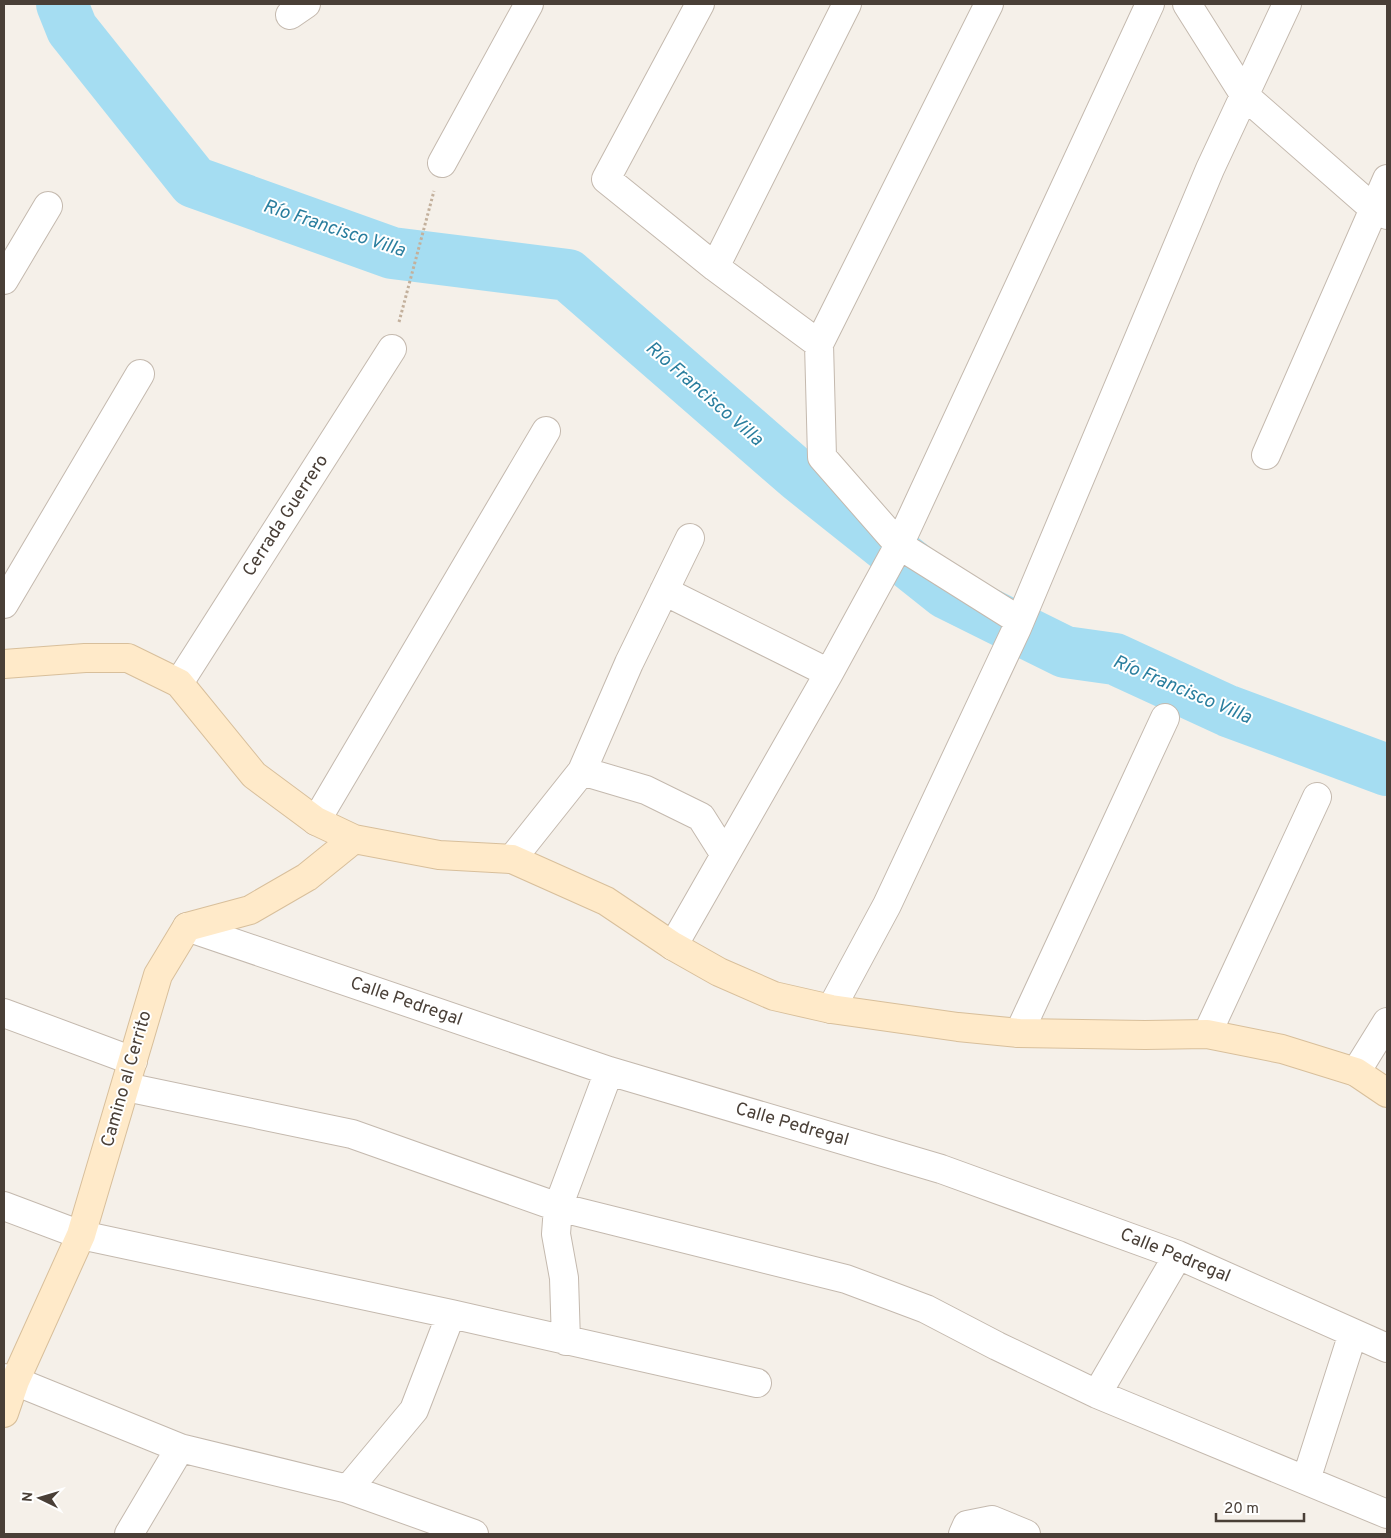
<svg xmlns="http://www.w3.org/2000/svg" width="1391" height="1538" viewBox="0 0 1391 1538" font-family="Overpass,sans-serif">
<rect width="100%" height="100%" fill="#f5f0e9"/>
<g fill="none" stroke-linecap="round" stroke-linejoin="round">
<path stroke="#a5ddf2" stroke-width="52" d="M 62,4 L 72,29 L 194,182 L 392,253 L 568,275 L 799,476 L 946,593 L 1065,652 L 1115,659 L 1228,711 L 1387,770"/>
<defs>
<path id="street" d="M 700,4 L 606,179 L 715,267 L 819,344 L 822,457 L 899,545 L 1020,621
M 1187,4 L 1245,96 L 1374,209 L 1387,215
M 290,15 L 306,4
M 442,163 L 529,4
M 715,267 L 847,4
M 4,280 L 48,206
M 819,344 L 989,4
M 1266,455 L 1387,179
M 664,591 L 829,673
M 4,604 L 140,374
M 179,683 L 392,349
M 582,771 L 646,790 L 701,817 L 725,855
M 316,821 L 546,431
M 512,859 L 582,771 L 629,663 L 690,538
M 187,927 L 609,1071 L 941,1169 L 1178,1255 L 1387,1348
M 673,946 L 829,673 L 899,545 L 1150,4
M 831,1009 L 887,905 L 1017,628 L 1210,169 L 1287,4
M 4,1013 L 133,1061
M 1019,1033 L 1165,718
M 1207,1034 L 1317,797
M 1356,1072 L 1387,1022
M 126,1087 L 352,1134 L 558,1207 L 846,1279 L 926,1309 L 997,1346 L 1097,1394 L 1387,1514
M 4,1206 L 81,1235 L 451,1314 L 757,1383
M 566,1341 L 564,1278 L 556,1234 L 558,1207 L 609,1071
M 4,1378 L 15,1381 L 180,1448 L 348,1489 L 474,1534
M 1097,1394 L 1178,1255
M 1306,1480 L 1353,1333
M 348,1489 L 414,1410 L 451,1314
M 129,1534 L 180,1448
M 963,1534 L 967,1525 L 992,1520 L 1026,1534"/>
<path id="secondary" d="M 4,664 L 85,658 L 128,658 L 179,683 L 254,775 L 316,821 L 354,839 L 439,855 L 512,859 L 606,901 L 673,946 L 719,972 L 774,996 L 831,1009 L 958,1027 L 1019,1033 L 1145,1035 L 1207,1034 L 1282,1049 L 1356,1072 L 1387,1093
M 4,1413 L 15,1381 L 81,1235 L 158,975 L 187,927 L 250,910 L 307,877 L 354,839"/>
</defs>
<use href="#street" stroke="#c4b9ae" stroke-width="30"/>
<use href="#secondary" stroke="#d8bf9b" stroke-width="30"/>
<path stroke="#c3b09c" stroke-width="3" stroke-dasharray="2.5 2.5" stroke-linecap="butt" d="M 399,322 L 434,191"/>
<use href="#street" stroke="#fff" stroke-width="28"/>
<use href="#secondary" stroke="#ffeac9" stroke-width="28"/>
</g>
<g text-anchor="middle" dominant-baseline="central" stroke-width="4" stroke-linejoin="round" paint-order="stroke">
<g font-size="18" fill="#493f37" stroke="#fff">
<text transform="translate(286 516) rotate(-57)">Cerrada Guerrero</text>
<text transform="translate(406 1002) rotate(19)">Calle Pedregal</text>
<text transform="translate(127 1079) rotate(-74)">Camino al Cerrito</text>
<text transform="translate(792 1125) rotate(16)">Calle Pedregal</text>
<text transform="translate(1175 1256) rotate(22)">Calle Pedregal</text>
</g>
<g font-size="19" font-style="italic" fill="#2a7e9e" stroke="#fff">
<text transform="translate(334 229) rotate(18)">Río Francisco Villa</text>
<text transform="translate(704 394) rotate(41)">Río Francisco Villa</text>
<text transform="translate(1182 690) rotate(23)">Río Francisco Villa</text>
</g>
</g>
<rect width="1391" height="1538" fill="none" stroke="#493f37" stroke-width="10"/>
<g transform="translate(40 1498) rotate(275)" stroke="#ffffff" stroke-width="4" paint-order="stroke">
<path d="M0-4L9 19L0 12L-9 19Z" fill="#493f37"/>
<text y="-8" font-size="14" font-weight="bold" text-anchor="middle" fill="#493f37">N</text>
</g>
<path d="M1216 1513v8h88v-8" fill="none" stroke="#493f37" stroke-width="2.5"/>
<text x="1224" y="1513" font-size="15" fill="#493f37" stroke="#ffffff" stroke-width="4" paint-order="stroke">20 m</text>
</svg>
